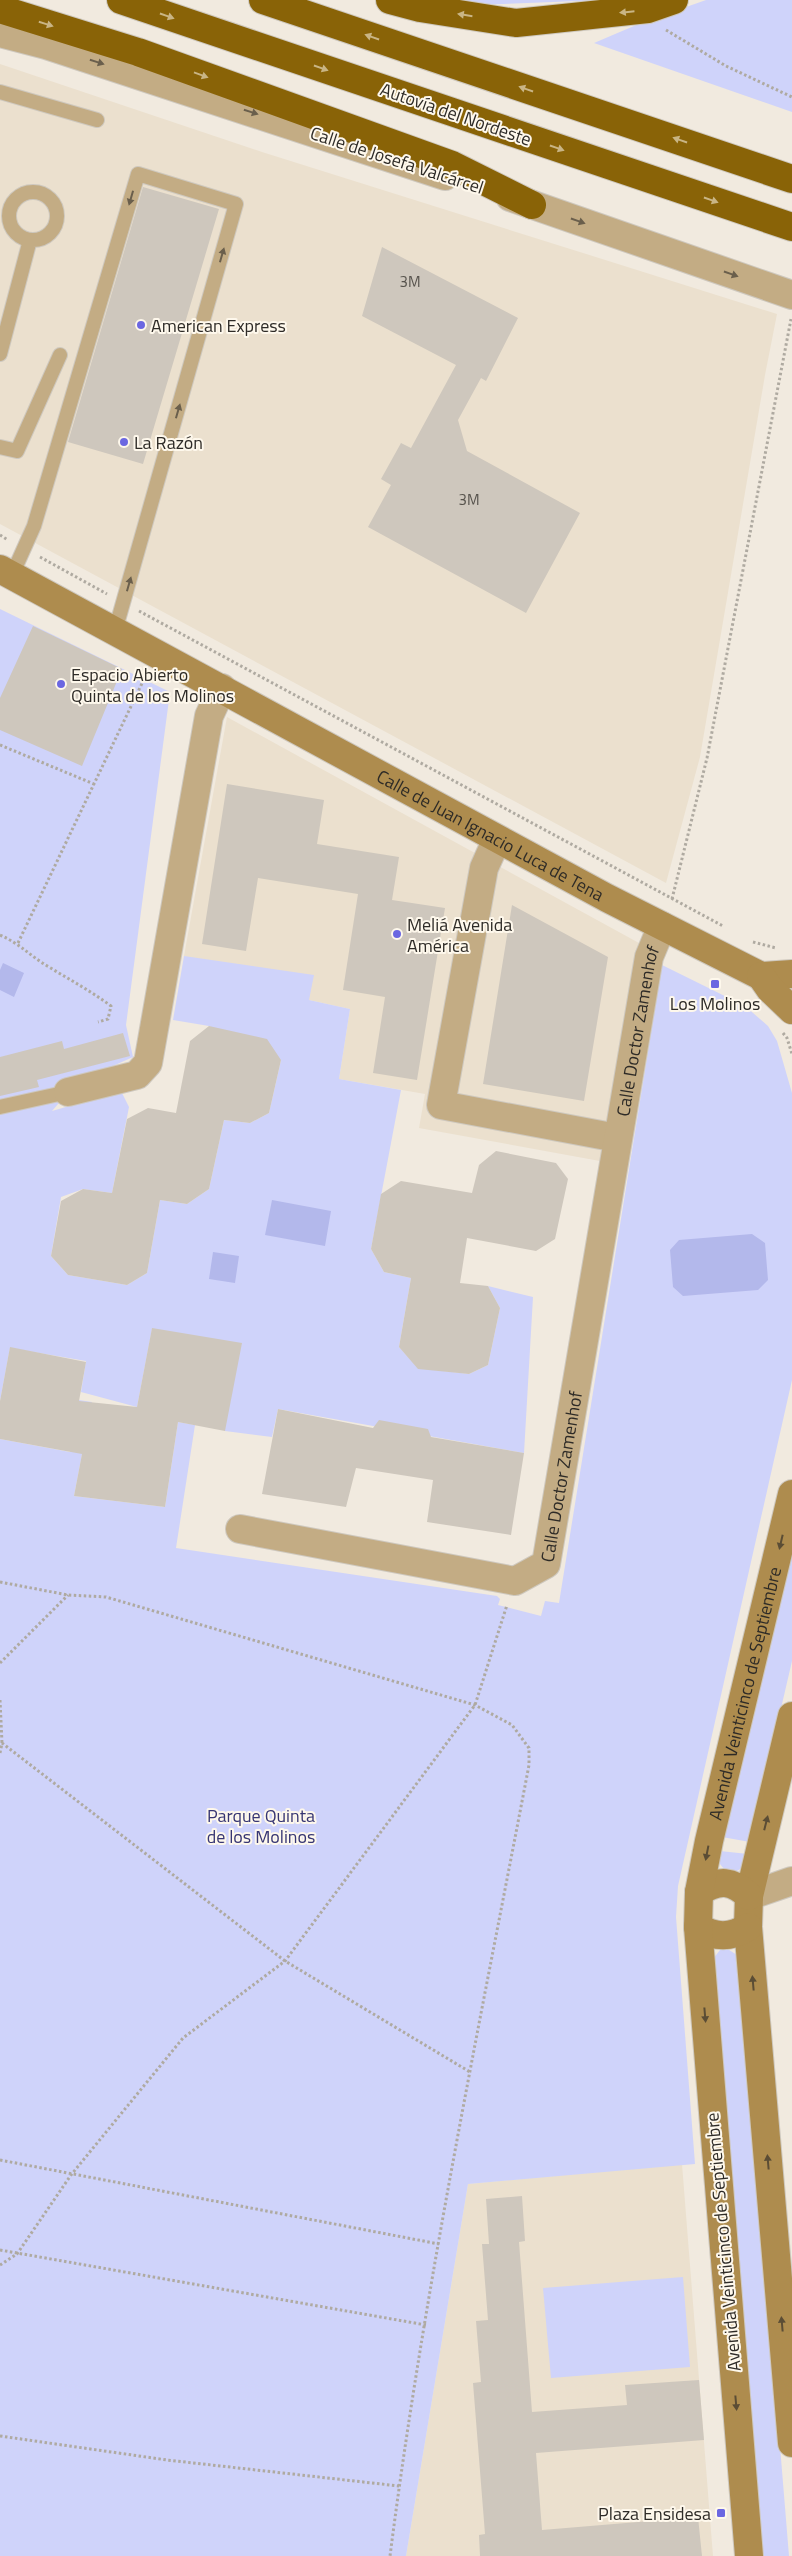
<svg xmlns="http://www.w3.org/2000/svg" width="792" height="2556" viewBox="0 0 792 2556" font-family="'Titillium Web',sans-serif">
<rect width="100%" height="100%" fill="#f1eadf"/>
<path fill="#ebe0ce" d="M 0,64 L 262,152 L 777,314 L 765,375 L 700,757 L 666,883 L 0,524 Z
M 227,717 L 639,943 L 600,1161 L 419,1128 L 425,1094 L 339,1079 L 350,1009 L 309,1000 L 184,956 Z
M 682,2164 L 713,2556 L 406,2556 L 468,2184 Z"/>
<path fill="#cfd3fa" d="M 455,0 L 604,0 L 475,5 Z
M 706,0 L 792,0 L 792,112 L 594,43 L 641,23 Z
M 0,609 L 170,692 L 126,1025 L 133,1057 L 77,1082 L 52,1111 L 121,1091 L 129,1107 L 112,1193 L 83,1189 L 61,1197 L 51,1256 L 68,1275 L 127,1285 L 147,1273 L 160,1200 L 187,1204 L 209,1189 L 224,1120 L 250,1123 L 269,1113 L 281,1060 L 209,1026 L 173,1020 L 184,956 L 314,975 L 309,1000 L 350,1009 L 339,1079 L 401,1090 L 371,1249 L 384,1272 L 411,1278 L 399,1347 L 418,1368 L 469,1374 L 488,1365 L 500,1308 L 488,1286 L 533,1297 L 524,1453 L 278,1409 L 272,1437 L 225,1431 L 152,1329 L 137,1407 L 81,1392 L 86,1361 L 10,1348 L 0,1401 Z
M 662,965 L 745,1006 L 768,1026 L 777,1041 L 792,1093 L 792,1380 L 678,1886 L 676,1917 L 695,2164 L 468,2184 L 406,2556 L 0,2556 L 0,1439 L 70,1452 L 79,1400 L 92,1402 L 74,1496 L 165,1507 L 178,1422 L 195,1425 L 176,1548 L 497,1596 L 500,1599 L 498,1605 L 541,1616 L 545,1601 L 559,1603 Z
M 792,1537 L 792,1661 L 750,1842 L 722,1837 Z
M 720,1851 L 748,1854 C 743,1875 727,1879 717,1859 Z
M 726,1948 L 737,1955 L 742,1982 L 789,2556 L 762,2556 L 713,1959 L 720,1950 Z
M 683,2277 L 690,2367 L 551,2378 L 543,2288 Z"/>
<path fill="#b3b8eb" d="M 3,963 L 24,973 L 14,997 L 0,990 L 0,970 Z
M 272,1200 L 331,1211 L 325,1246 L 265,1235 Z
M 752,1234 L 765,1243 L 768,1280 L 758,1290 L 683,1296 L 673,1287 L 670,1250 L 679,1240 Z
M 213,1252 L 239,1256 L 235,1283 L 209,1279 Z"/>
<path fill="#cec7bd" d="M 143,187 L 219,209 L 143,464 L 68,442 Z
M 382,247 L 518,318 L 486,381 L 481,378 L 458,420 L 467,451 L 580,513 L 526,613 L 368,527 L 391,485 L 381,479 L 401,443 L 411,448 L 456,365 L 362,316 Z
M 33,626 L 122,669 L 82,766 L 0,730 L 0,698 Z
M 227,784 L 324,800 L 317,844 L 399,857 L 392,900 L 445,908 L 417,1080 L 373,1073 L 385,997 L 343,990 L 358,894 L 258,878 L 246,951 L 202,944 Z
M 512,905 L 608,957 L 584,1101 L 483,1084 Z
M 209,1026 L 267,1039 L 281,1060 L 269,1113 L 250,1123 L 224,1120 L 209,1189 L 187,1204 L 160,1200 L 147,1273 L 127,1285 L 68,1275 L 51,1256 L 61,1201 L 83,1189 L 112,1193 L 127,1119 L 148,1108 L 176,1113 L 190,1041 Z
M 123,1033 L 130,1056 L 37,1080 L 39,1087 L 0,1096 L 0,1057 L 62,1041 L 64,1049 Z
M 496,1151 L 556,1163 L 568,1179 L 555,1239 L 536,1251 L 467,1238 L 460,1283 L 488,1286 L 500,1308 L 488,1365 L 469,1374 L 418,1369 L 399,1347 L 411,1278 L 384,1272 L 371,1249 L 381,1194 L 401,1181 L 472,1193 L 479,1165 Z
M 152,1328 L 242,1343 L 225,1431 L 178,1422 L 165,1507 L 74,1496 L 82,1454 L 0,1439 L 0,1401 L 10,1347 L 86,1362 L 79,1401 L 137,1407 Z
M 278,1409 L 373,1428 L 379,1420 L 428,1429 L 431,1437 L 524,1453 L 511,1535 L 427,1522 L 433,1480 L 356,1468 L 346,1507 L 262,1494 Z
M 522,2196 L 525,2241 L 519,2242 L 532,2412 L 627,2405 L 625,2385 L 699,2380 L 704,2440 L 536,2453 L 542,2530 L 698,2517 L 702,2556 L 480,2556 L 479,2535 L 485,2534 L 473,2383 L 481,2382 L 476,2321 L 488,2320 L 482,2244 L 489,2244 L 486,2199 Z"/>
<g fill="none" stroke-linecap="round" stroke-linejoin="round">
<defs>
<path id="lane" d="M 0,92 L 97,120
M9 216a24 24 0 1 1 48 0a24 24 0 1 1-48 0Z
M 0,354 L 30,240
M 0,447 L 17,451 L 60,355
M 12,575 L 34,526 L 138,174 L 236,204 L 115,631
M 0,1107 L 68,1092"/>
<g id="street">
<path d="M 0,33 L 46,45 L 445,176"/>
<path d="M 510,197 L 792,295"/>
<path d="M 475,918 L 484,868 L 497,839"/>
<path d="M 472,933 L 441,1105 L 617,1138"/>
<path d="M 68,1092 L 137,1075 L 148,1063 L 209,716 L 222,688"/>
<path id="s1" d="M 240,1529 L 515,1581 L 546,1564 L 649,957 L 662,926"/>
<path d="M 749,1896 L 792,1881"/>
</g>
<g id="secondary">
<path id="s2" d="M 0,569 L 607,898 L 761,976 L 792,974"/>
<path d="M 761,976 L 770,989 L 792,1010"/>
<path d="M 792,1716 L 749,1896 L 748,1927 L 792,2443"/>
<path d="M 699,1892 C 719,1879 732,1880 749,1896"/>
<path d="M 698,1927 C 716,1938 730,1938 748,1927"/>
<path id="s3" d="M 749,2556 L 698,1927 L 699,1892 L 709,1841 L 792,1494"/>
</g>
<path id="highway" d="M 121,0 L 792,227
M 263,0 L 792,179
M 390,0 L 420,8 L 516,23 L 648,9 L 674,0
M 0,9 L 138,52 L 452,165 L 532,205"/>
</defs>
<use href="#lane" stroke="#cec8be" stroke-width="16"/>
<use href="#street" stroke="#cec8be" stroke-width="30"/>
<use href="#secondary" stroke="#cec8be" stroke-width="30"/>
<use href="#highway" stroke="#cec8be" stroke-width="30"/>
<path stroke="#afaaa1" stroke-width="3" stroke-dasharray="2.5 2.5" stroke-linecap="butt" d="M 666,30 L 726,66 L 792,97
M 0,535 L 8,540
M 40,557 L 107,594
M 139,611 L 723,926
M 0,745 L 94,784
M 672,899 L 707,758 L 791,319
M 0,935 C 22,945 30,956 49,967 C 70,980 91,991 111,1006 L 108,1019 L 98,1022
M 753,942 L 776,948
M 18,943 L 145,677
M 783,1033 L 787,1038 L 792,1054
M 0,1582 L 68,1595 L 106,1597 L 475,1705 L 512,1725 L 529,1748 L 529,1765 C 479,2027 424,2290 390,2556
M 0,1663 L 68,1595
M 0,1700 L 2,1743
M 0,1753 L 2,1743 L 285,1961 L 470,2072
M 0,2160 L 439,2244
M 0,2250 L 426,2325
M 0,2265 L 17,2254 L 71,2175 L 183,2038 L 285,1961 L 475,1705 L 507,1605
M 0,2436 L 167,2460 L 399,2486"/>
<use href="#lane" stroke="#c3ac84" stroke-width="14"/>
<use href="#street" stroke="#c3ac84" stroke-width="28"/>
<use href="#secondary" stroke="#ae8c4e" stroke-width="28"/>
<use href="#highway" stroke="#896307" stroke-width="28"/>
</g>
<defs><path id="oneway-solid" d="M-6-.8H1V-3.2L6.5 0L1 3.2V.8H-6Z" transform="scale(1.25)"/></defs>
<g fill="#c9b585">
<use href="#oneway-solid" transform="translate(627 12) rotate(174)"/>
<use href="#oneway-solid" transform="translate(465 15) rotate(-171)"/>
<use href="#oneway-solid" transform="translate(167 16) rotate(19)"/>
<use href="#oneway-solid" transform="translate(46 24) rotate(17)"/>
<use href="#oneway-solid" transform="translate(372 37) rotate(-161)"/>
<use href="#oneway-solid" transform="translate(321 68) rotate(19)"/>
<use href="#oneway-solid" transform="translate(201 75) rotate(20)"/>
<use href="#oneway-solid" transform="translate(526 89) rotate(-161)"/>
<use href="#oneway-solid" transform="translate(680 140) rotate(-161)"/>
<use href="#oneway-solid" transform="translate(557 148) rotate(19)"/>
<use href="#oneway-solid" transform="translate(711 200) rotate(19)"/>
</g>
<g fill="#6a5f4c">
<use href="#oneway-solid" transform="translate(97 62) rotate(18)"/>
<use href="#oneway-solid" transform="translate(251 112) rotate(18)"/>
<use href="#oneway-solid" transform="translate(131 198) rotate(106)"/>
<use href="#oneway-solid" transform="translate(578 221) rotate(19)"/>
<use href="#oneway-solid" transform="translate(222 255) rotate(-74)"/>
<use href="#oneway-solid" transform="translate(731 274) rotate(19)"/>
<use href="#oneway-solid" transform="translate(178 411) rotate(-74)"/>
<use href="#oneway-solid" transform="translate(129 584) rotate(-74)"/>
</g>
<g fill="#5b4d35">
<use href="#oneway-solid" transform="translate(781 1542) rotate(103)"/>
<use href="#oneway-solid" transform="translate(766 1823) rotate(-76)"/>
<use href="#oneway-solid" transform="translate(707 1853) rotate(101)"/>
<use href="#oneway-solid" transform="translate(753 1983) rotate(-95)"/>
<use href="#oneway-solid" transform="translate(705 2015) rotate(85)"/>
<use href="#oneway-solid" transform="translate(768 2162) rotate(-95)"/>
<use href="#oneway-solid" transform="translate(782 2324) rotate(-95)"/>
<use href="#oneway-solid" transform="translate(736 2403) rotate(85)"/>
</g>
<g fill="#6b67e1" stroke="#fef8ec" stroke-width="2">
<circle cx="141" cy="325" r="5"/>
<circle cx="124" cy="442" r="5"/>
<circle cx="61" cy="684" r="5"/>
<circle cx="397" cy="934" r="5"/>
<rect x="710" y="979" width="10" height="10" rx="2.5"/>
<rect x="716" y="2508" width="10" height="10" rx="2.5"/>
</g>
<g text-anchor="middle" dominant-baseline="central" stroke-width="4" stroke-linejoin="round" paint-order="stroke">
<g font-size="15" fill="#56524c">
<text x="410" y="281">3M</text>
<text x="469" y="499">3M</text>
</g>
<g font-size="18" fill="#2e2b27" stroke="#fef8ec">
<text transform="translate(456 114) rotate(19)">Autovía del Nordeste</text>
<text transform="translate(397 160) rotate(18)">Calle de Josefa Valcárcel</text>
<text stroke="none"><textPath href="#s2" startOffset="558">Calle de Juan Ignacio Luca de Tena</textPath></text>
<text stroke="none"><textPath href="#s1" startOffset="856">Calle Doctor Zamenhof</textPath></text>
<text stroke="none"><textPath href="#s1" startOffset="404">Calle Doctor Zamenhof</textPath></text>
<text stroke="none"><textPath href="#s3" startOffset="870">Avenida Veinticinco de Septiembre</textPath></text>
<text transform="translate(723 2242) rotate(-95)">Avenida Veinticinco de Septiembre</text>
</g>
<g font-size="18" fill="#2e2b27" stroke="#fef8ec" text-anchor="start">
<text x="151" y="325">American Express</text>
<text x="134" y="442">La Razón</text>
<text x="71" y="674">Espacio Abierto<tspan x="71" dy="21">Quinta de los Molinos</tspan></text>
<text x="407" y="924">Meliá Avenida<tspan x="407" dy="21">América</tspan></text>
<text x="715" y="1003" text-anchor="middle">Los Molinos</text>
<text x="711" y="2513" text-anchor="end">Plaza Ensidesa</text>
</g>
<g font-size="18" fill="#363573" stroke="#fef8ec">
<text x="261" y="1815">Parque Quinta<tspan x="261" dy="21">de los Molinos</tspan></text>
</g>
</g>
</svg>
